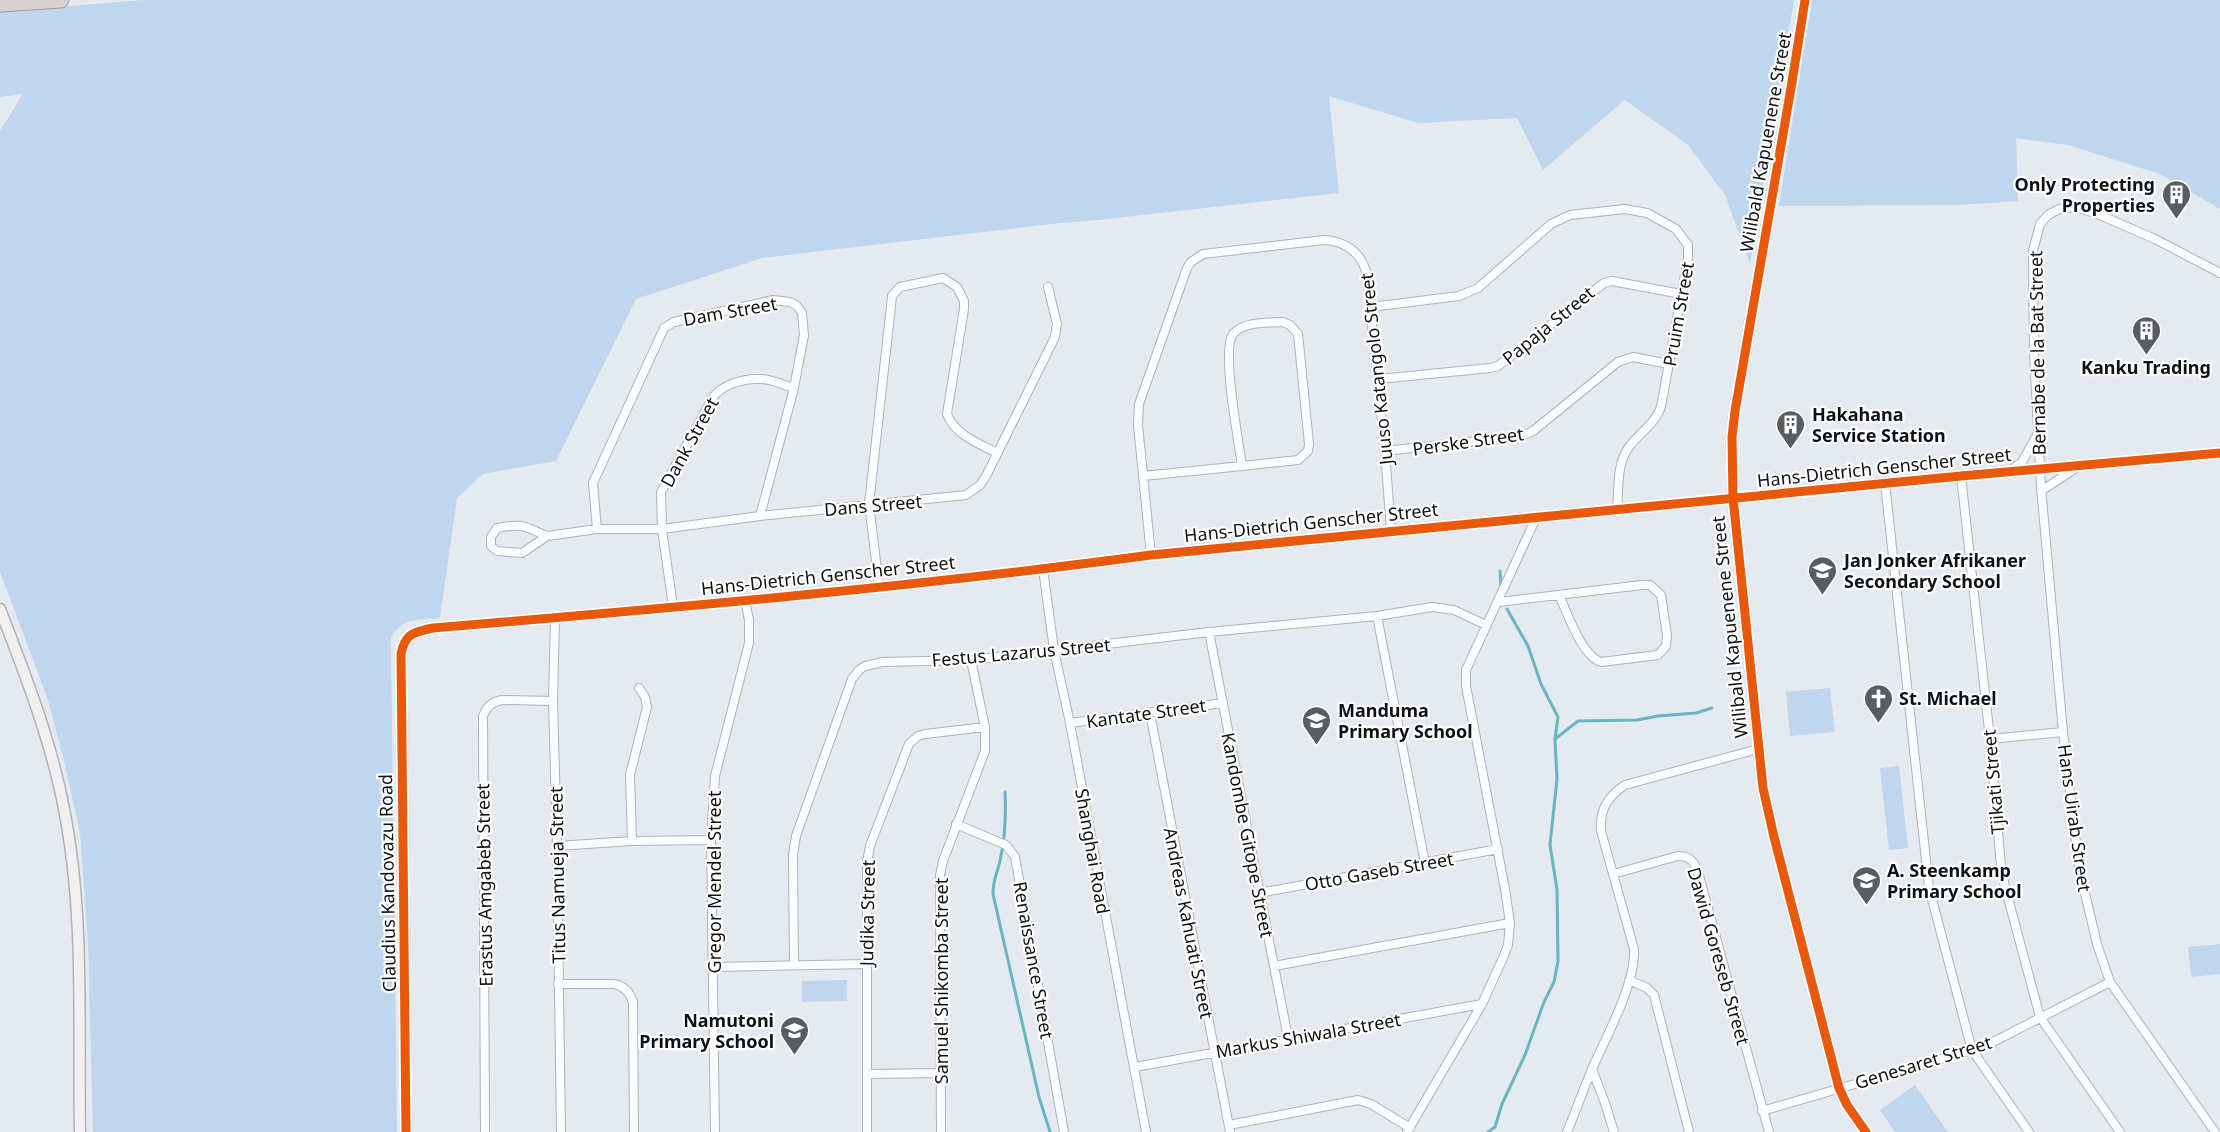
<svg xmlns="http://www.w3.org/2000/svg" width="2220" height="1132" viewBox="0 0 2220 1132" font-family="'Noto Sans',sans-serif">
<rect width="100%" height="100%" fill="#e5eaf0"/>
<path fill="#c0d5ee" d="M 143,0 L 1794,0 L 1750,264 L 1725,195 L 1688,145 L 1625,100 L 1543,170 L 1517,118 L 1418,123 L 1329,96 L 1339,193 L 1098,220 L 1051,224 L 762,258 L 636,299 L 556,461 L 483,474 L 457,498 L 440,618 C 419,620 403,617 391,637 L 397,1132 L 93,1132 L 88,944 L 80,832 L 63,757 L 48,700 L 0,572 L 0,131 L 23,94 L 0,97 L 0,12 Z
M 1812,0 L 2220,0 L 2220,209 L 2160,174 L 2068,145 L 2016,138 L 2018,201 L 1958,205 L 1779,206 Z
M 1830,688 L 1835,732 L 1790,736 L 1786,692 Z
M 1899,766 L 1908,848 L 1889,850 L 1880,768 Z
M 2220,944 L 2220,974 L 2191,977 L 2188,947 Z
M 847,980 L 847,1001 L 802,1002 L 802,981 Z
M 1915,1085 L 1948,1132 L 1895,1132 L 1880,1110 Z"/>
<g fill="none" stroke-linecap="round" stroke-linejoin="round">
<path stroke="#69b6c0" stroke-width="3" d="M 1500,571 L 1501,587
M 1555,739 L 1578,721 L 1637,720 L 1658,716 L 1696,713 L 1712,708
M 1005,792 C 1006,815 1005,839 1000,861 C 997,874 993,879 993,894 L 1039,1097 L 1050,1132
M 1488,1132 L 1495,1127 L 1502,1104 L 1525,1055 L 1544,1002 L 1554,982 L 1558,961 L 1557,890 L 1550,845 L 1557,779 L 1555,739 L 1558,717 L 1541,684 L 1528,646 L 1507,609"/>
<defs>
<path id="street" d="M 1371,307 L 1459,296 L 1478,288 L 1551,224 L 1570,215 L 1625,209 L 1647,213 L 1676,229 L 1688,245 L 1688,258 L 1661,407 C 1655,424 1640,432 1629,447 C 1616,464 1619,490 1617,510
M 1283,322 L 1290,325 L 1298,334 L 1309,444 L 1308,451 L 1298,460 L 1242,466 C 1239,443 1220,346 1234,333 C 1246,321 1267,323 1283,322 Z
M 1379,379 L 1490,368 L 1498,366 L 1604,283 L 1612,281 L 1681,294
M 1385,451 L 1522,436 L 1533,431 L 1618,362 L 1633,357 L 1669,364
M 2011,470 L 2022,462 L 2037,435
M 1143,476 L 1242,466
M 1961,476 L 1990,739 L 2001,866 L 2005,887 L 2040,1017 L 2120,1132
M 1885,483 L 1929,888 L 1972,1050 L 2029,1132
M 2041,491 L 2079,466
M 597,529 L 593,483 L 664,328 L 674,322 L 773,300 L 790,302 L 797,306 L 802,313 L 804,335 L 794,388 L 760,516
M 547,536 C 523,526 524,523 497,528 L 491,537 L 491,546 L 497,551 L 522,553 L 547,536 L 597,529 L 662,529 L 760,516 L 966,495 L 980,485 L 986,476 L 1055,337 L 1057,324 L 1048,287
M 1151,555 L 1138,425 L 1139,404 L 1187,268 L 1191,262 L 1203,254 L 1324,240 C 1346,241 1362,253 1367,275 L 1385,451 L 1391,531
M 1043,569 L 1054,650 L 1070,723 L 1146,1132
M 879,586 L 869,504 L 891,306 L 892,296 L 900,287 L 943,278 L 957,287 L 964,301 L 964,309 L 947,414 C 955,435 978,443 997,453
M 1499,602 L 1642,585 L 1650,585 L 1661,595 L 1667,635 L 1666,646 L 1658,655 L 1601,662 C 1582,657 1567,612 1559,595
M 673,607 L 662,529 L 661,492 L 712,399 C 720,385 744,378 760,379 C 771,379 783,385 794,388
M 1377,616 L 1425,863
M 555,618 L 553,701 L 557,846 L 561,1132
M 1209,632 L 1288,1038
M 1150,713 L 1230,1132
M 1070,723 L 1223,703
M 1990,739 L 2063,732
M 956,824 L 1006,845 L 1015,857 L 1064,1132
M 632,841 L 630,775 L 647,707 L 645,697 L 639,688
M 557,846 L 632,841 L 711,840
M 1613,874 L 1678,856 C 1694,856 1696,866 1700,879 L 1769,1132
M 1259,893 L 1498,849
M 794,965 L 793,855 L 796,836 L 852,679 L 859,670 L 865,666 L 883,662 L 971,660 L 1209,632 L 1377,616 L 1432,607 L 1454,610 L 1486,625
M 1274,966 L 1510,923
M 714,967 L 866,964
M 1629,980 L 1647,988 L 1654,995 L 1689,1132
M 558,984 L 614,984 C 624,986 630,992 633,1002 L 634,1132
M 1135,1067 L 1482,1004
M 1592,1069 L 1605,1103 L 1614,1132
M 867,1074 L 940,1073
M 1762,1111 L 1972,1050 L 1995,1041 L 2110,982
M 1229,1125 L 1358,1100 L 1371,1104 L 1410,1128
M 485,1132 L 483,716 C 487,706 492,702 502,700 L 553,701
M 715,1132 L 711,840 L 715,776 L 749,643 L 749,620 L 745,600
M 867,1132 L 867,862 L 870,846 L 909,744 L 918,736 L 925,734 L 985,727
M 941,1132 L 940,875 L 943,861 L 985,751 L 985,727 L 971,660
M 1407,1132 L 1482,1004 L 1503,958 L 1508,945 L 1510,923 L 1505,889 L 1466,686 L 1466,670 L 1536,518
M 1567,1132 C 1576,1110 1584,1088 1593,1067 C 1607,1035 1636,983 1634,949 L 1601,831 C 1599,810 1608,796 1625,785 L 1758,749
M 2215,1132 L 2110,982 L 2097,944 L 2079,868 L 2063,732 L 2041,487 L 2034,353 L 2033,251 L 2040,224 L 2048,215 L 2059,209 L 2074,207 L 2095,213 L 2155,239 L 2220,273"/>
<path id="secondary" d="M 1805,0 L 1791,88 L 1735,411 L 1732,437 L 1733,498 L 1763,788 L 1774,837 L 1839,1088 L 1847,1105 L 1866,1132
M 0,609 C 25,674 51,740 64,809 C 85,915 78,1024 80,1132
M 406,1132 L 401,654 C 405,633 414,632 433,628 C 672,608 912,587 1151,555 L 1961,476 L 2220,453"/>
<path id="highway" d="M 0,4 L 61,0"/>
</defs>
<use href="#street" stroke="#afb2b7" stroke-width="10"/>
<use href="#secondary" stroke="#afb2b7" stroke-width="13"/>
<use href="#highway" stroke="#a29b9b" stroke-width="17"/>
<use href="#street" stroke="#fbfcfd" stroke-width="8"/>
<use href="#secondary" stroke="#f1efef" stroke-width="10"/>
<use href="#highway" stroke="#d9d1d0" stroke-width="15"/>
<defs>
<path id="cycleway" d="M 1805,0 L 1791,88 L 1735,411 L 1732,437 L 1733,498 L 1763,788 L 1774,837 L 1839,1088 L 1847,1105 L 1866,1132
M 406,1132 L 401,654 C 405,633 414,632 433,628 C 672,608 912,587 1151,555 L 1961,476 L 2220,453"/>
</defs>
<use href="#cycleway" stroke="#fff" stroke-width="13"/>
<use href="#cycleway" stroke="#e8590c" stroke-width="9"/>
</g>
<defs>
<symbol id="building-pin" viewBox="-11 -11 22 30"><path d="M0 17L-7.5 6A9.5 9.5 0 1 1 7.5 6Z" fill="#595d61" stroke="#fff"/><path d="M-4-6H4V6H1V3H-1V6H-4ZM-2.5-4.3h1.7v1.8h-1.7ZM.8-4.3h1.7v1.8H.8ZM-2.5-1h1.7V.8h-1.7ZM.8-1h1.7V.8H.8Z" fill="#fff"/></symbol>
<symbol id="school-pin" viewBox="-11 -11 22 30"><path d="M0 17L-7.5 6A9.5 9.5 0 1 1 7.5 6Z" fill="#595d61" stroke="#fff"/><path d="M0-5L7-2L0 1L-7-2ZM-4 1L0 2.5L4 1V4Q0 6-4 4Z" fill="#fff"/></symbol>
<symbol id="church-pin" viewBox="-11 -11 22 30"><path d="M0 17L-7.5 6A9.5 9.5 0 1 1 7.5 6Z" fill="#595d61" stroke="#fff"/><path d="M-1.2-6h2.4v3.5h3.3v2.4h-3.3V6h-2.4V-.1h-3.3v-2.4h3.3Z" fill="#fff"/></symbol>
</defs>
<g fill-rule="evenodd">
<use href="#building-pin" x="2160" y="178" width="33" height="45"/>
<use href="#building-pin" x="2130" y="314" width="33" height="45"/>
<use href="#building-pin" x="1774" y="408" width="33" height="45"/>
<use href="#school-pin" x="1806" y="554" width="33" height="45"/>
<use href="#church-pin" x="1862" y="682" width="33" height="45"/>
<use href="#school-pin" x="1300" y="704" width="33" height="45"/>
<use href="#school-pin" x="1850" y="864" width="33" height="45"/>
<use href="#school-pin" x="778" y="1014" width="33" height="45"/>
</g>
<g text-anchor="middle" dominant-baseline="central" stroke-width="4.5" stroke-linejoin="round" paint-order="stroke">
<g font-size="18" fill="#0e1114" stroke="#fff">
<text transform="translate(1765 142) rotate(-80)">Wilibald Kapuenene Street</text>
<text transform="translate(730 311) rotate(-10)">Dam Street</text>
<text transform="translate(1678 314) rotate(-80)">Pruim Street</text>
<text transform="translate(1548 325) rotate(-39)">Papaja Street</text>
<text transform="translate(2037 353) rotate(-91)">Bernabe de la Bat Street</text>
<text transform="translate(1376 369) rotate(-96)">Juuso Katangolo Street</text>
<text transform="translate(1468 441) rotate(-8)">Perske Street</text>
<text transform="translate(689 442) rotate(-61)">Dank Street</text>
<text transform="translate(1884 467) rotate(-6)">Hans-Dietrich Genscher Street</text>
<text transform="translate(873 505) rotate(-5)">Dans Street</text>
<text transform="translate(1311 522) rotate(-6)">Hans-Dietrich Genscher Street</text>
<text transform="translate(828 575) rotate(-6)">Hans-Dietrich Genscher Street</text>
<text transform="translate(1729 627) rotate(-96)">Wilibald Kapuenene Street</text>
<text transform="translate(1021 652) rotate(-5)">Festus Lazarus Street</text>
<text transform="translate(1146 713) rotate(-8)">Kantate Street</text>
<text transform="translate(1993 782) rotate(-95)">Tjikati Street</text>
<text transform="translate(2075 818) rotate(82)">Hans Uirab Street</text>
<text transform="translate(1248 835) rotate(79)">Kandombe Gitope Street</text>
<text transform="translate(1093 851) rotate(80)">Shanghai Road</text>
<text transform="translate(1379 871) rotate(-10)">Otto Gaseb Street</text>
<text transform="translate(557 875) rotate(-91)">Titus Namueja Street</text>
<text transform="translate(714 882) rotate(-90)">Gregor Mendel Street</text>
<text transform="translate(387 883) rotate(-91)">Claudius Kandovazu Road</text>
<text transform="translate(484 885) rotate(-91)">Erastus Amgabeb Street</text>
<text transform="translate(867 913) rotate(-89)">Judika Street</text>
<text transform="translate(1189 923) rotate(79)">Andreas Kahuati Street</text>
<text transform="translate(1719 956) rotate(74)">Dawid Goreseb Street</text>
<text transform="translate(1034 960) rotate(80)">Renaissance Street</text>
<text transform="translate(941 981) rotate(-90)">Samuel Shikomba Street</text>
<text transform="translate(1308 1035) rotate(-10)">Markus Shiwala Street</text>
<text transform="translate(1923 1062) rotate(-17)">Genesaret Street</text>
</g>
<g font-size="18" font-weight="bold" fill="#0e1114" stroke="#fff" text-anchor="start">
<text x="2155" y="184" text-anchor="end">Only Protecting<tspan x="2155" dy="21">Properties</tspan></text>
<text x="2146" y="367" text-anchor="middle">Kanku Trading</text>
<text x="1812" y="414">Hakahana<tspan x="1812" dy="21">Service Station</tspan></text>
<text x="1844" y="560">Jan Jonker Afrikaner<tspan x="1844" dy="21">Secondary School</tspan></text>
<text x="1899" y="698">St. Michael</text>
<text x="1338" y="710">Manduma<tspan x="1338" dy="21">Primary School</tspan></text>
<text x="1887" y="870">A. Steenkamp<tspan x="1887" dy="21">Primary School</tspan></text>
<text x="774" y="1020" text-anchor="end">Namutoni<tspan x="774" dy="21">Primary School</tspan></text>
</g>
</g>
</svg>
